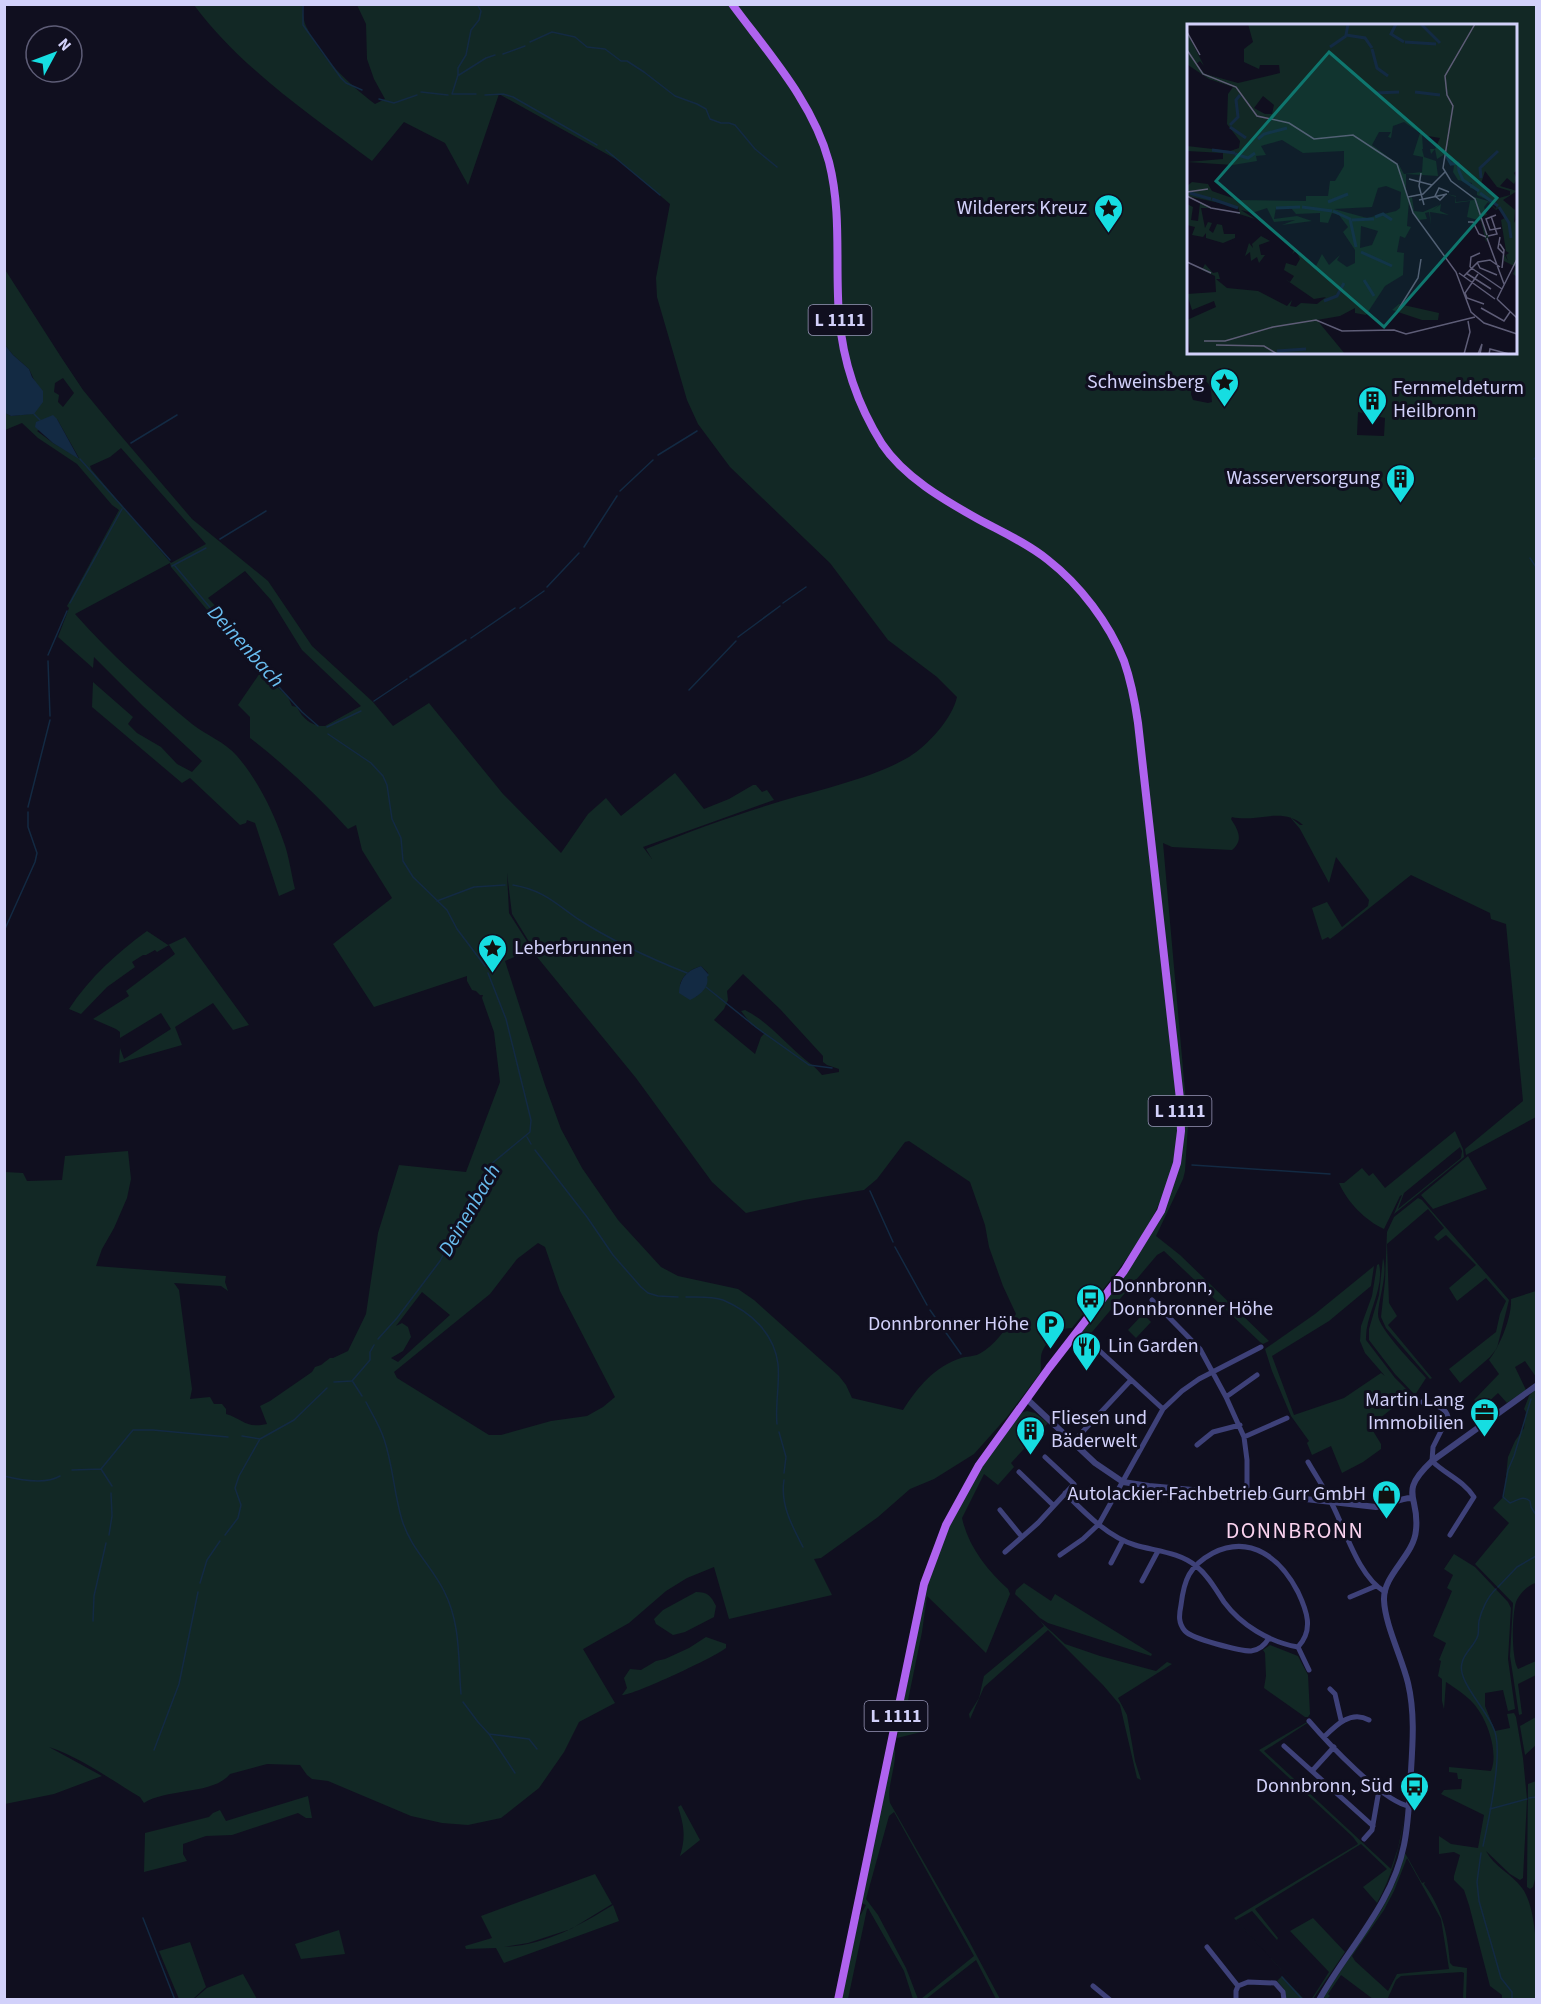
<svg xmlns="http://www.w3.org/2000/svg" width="1541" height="2004" viewBox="0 0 1541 2004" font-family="'Source Sans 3',sans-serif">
<rect width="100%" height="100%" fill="#100f1f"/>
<path fill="#122825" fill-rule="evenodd" d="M 194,5 L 302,5 C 303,12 303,21 307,28 C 321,58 349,84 375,104 L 385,99 L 374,79 L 367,59 L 366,24 L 357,5 L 1536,5 L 1536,1117 L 1466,1155 L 1465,1149 L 1523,1101 L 1506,924 L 1491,919 L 1490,913 L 1411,875 L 1338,933 L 1330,939 L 1328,937 L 1322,940 L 1312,908 L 1327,902 L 1342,927 L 1368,906 L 1369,900 L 1336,857 L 1329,883 L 1300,829 L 1290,817 L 1300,825 L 1303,825 C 1283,806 1256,823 1232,817 L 1231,819 C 1238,830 1244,840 1232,850 L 1172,847 L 1163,843 L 1188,1125 L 1185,1171 L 1183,1179 L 1156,1236 L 1180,1255 L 1269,1341 L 1263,1344 L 1260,1342 L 1164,1251 L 1157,1255 L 1087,1338 L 1079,1331 L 1126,1270 L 1158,1223 L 1181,1154 L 1177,1099 C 1178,1121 1178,1143 1173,1164 C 1156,1231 1114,1275 1072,1328 L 1061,1329 C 1054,1336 1041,1347 1041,1358 C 1040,1364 1042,1367 1040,1373 L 1007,1417 L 974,1454 L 934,1479 L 910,1489 L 878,1517 L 821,1558 L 814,1559 L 832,1595 L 729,1619 L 714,1567 L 687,1578 L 666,1591 L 629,1623 L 583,1649 L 615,1703 L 579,1722 L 564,1752 L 539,1788 L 501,1818 L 468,1825 L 442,1823 L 411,1816 L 328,1781 L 312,1779 L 307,1775 L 300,1765 L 267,1764 L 230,1774 C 213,1795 167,1788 144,1803 L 140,1797 C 111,1780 82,1758 49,1747 L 102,1776 L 54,1794 L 5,1804 L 5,1172 L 23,1173 L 27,1181 L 62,1180 L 65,1156 L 128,1151 L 131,1179 L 127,1198 L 114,1228 L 102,1249 L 96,1266 L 226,1276 L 225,1282 L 228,1291 L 221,1286 L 174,1283 L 179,1290 L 192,1389 L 190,1399 L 210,1397 L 214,1404 L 222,1404 L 226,1409 L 226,1414 C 243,1419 246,1429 267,1424 L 260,1406 L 270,1401 L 312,1372 L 315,1367 L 321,1365 L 330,1358 L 333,1358 L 348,1351 L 366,1314 L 378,1233 L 399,1165 L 466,1172 L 500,1082 L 494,1032 L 482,998 L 483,995 L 480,995 L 476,991 L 472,990 L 467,981 L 467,976 L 374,1007 L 333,944 L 392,898 L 362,850 L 356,825 L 348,829 C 318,796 285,765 250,738 L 250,717 L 238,705 L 260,673 L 171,567 L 170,563 L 75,614 C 110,654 151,690 192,724 C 206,735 225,742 237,756 C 257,779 273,811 283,840 C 289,855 291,873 295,889 L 279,896 L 255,823 L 247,820 L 246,823 L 240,825 L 190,778 L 182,783 L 92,707 L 93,682 L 133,717 L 128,724 L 137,733 L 161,747 L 177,764 L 192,772 L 202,761 L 143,706 L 94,657 L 93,668 L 58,637 L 69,608 L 67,606 L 119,510 L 112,505 L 77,464 L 38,438 L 22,423 L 5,430 L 5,413 L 11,416 L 29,414 L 42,397 L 29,369 L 13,355 L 5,345 L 4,268 L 61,357 L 83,390 L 116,430 L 192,519 L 268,581 L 312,646 L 373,702 L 393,726 L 429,703 L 503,794 L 561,853 L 588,814 L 606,798 L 621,816 L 675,773 L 704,809 L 729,799 L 753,785 L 756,785 L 762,792 L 767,790 L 774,800 L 643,847 L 652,859 L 646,849 C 688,832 732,816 775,803 C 818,790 871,779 909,757 C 928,745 952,719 957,697 L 937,677 L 888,640 L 830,563 L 730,467 L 698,424 L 687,400 L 657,297 L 656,278 L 670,204 L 621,162 L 499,94 L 468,185 L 445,143 L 404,122 L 372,161 C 309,114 241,68 194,5 ZM 1188,26 L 1516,26 L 1516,352 L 1188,352 ZM 63,378 L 74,393 L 63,407 L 58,402 L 59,395 L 54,392 L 55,383 ZM 1204,380 C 1212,384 1211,393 1212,402 L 1208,403 L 1193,400 L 1191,394 L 1192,385 L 1198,381 ZM 1358,412 L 1385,418 L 1384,436 L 1357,435 ZM 57,419 L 79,458 L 53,443 L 37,431 ZM 121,448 L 206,544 L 171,563 L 91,469 L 90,466 L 110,457 ZM 245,571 L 271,600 L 302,650 L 361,706 L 325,726 C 312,727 302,718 297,707 L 292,706 L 288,697 L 273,683 L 263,669 L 261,662 L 248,652 L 244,642 L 229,630 L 224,623 L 221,612 L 208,598 ZM 507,873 L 512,914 L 531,945 L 533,952 L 636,1078 L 712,1182 L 746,1213 L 804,1200 L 864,1190 L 877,1179 L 905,1142 L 909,1141 L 970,1182 L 985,1225 L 989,1247 L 1003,1286 L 1016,1314 C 1006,1328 995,1346 979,1354 C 973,1357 966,1356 961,1358 C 935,1366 917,1388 903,1410 L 852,1398 L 846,1385 L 839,1376 L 754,1300 L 738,1289 L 678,1276 L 661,1267 L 618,1220 L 582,1168 L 561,1129 L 545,1085 L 505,961 L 530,950 L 528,943 L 509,913 ZM 701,966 L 708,973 C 704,988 709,983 696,997 L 680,984 C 684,974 690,970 701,966 ZM 743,974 L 780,1009 L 823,1056 L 823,1062 L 827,1065 L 839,1069 L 839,1072 L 822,1075 C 814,1065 810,1064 801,1056 C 783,1041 767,1021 745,1010 L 741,1011 L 752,1025 L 765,1033 L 761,1037 L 755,1054 L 714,1020 L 724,1009 L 728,1000 L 727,991 ZM 538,1243 L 545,1247 L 560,1291 L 615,1397 L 603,1407 L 587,1416 L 551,1421 L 501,1435 L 489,1435 L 397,1378 L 394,1372 L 490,1294 L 517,1259 ZM 422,1292 L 450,1315 L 398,1362 L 391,1358 L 403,1351 L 411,1337 L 408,1327 L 402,1323 L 396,1326 Z
M 147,931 L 168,945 L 185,937 L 249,1025 L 233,1030 L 213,1003 L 175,1027 L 182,1045 L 119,1063 L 120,1048 L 124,1059 L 171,1029 L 161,1013 L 120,1038 L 120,1032 L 116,1029 L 93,1019 L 129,996 L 126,991 L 175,954 L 169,945 L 157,952 L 155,950 L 146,955 L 143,955 L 132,962 L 135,967 L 107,987 L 81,1014 L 69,1009 C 90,977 117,953 147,931 Z
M 1455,1131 L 1463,1149 L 1464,1157 L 1394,1214 L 1402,1195 L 1400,1196 L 1384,1229 C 1366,1221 1347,1202 1339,1183 L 1344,1183 L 1362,1168 L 1369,1176 L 1373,1173 L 1385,1188 ZM 1460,1147 L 1462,1151 L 1461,1158 L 1398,1209 L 1404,1193 Z
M 1468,1156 L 1487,1189 L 1433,1209 L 1421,1195 Z
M 1418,1198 L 1422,1200 L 1509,1300 L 1497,1348 L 1490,1357 L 1460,1383 L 1449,1369 L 1496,1332 L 1500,1314 L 1506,1301 L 1486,1278 L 1457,1301 L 1449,1288 L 1476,1265 L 1446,1235 L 1438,1241 L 1434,1237 L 1444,1228 L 1428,1209 L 1387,1244 L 1389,1303 L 1397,1316 L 1388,1325 L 1432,1378 L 1430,1379 L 1386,1328 L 1381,1317 L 1385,1281 L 1387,1232 L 1394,1217 Z
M 1383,1258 C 1388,1275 1379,1296 1378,1314 C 1377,1328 1416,1366 1426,1378 L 1415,1395 L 1395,1374 L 1369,1340 L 1369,1329 L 1379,1295 Z
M 1379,1264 C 1385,1289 1365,1315 1366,1340 L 1395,1378 L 1418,1401 L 1420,1406 L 1416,1407 L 1404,1399 L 1370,1426 L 1381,1444 L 1381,1449 L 1363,1462 L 1342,1473 L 1331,1446 L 1312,1455 L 1307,1443 L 1309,1441 L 1291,1416 L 1272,1371 L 1265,1349 L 1315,1314 L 1374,1266 L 1371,1286 L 1329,1321 L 1272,1356 L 1294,1415 L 1344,1398 L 1381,1373 L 1385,1376 L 1365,1353 L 1360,1341 L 1361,1326 L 1372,1296 L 1377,1265 Z
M 1536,1291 L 1536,1377 L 1525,1361 L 1515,1367 L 1526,1390 L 1507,1403 L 1498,1393 L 1483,1407 L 1474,1400 L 1499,1374 L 1489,1360 C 1500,1346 1512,1317 1511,1299 Z
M 1143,1314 L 1151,1322 L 1136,1338 L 1128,1330 Z
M 1536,1388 L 1536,1583 C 1529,1584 1519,1594 1516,1602 C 1512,1615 1511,1657 1518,1669 L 1536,1661 L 1536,1675 L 1518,1684 L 1522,1714 L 1519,1715 L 1510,1656 L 1513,1603 L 1475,1564 L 1509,1523 L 1493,1508 L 1504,1496 L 1508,1457 L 1515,1441 L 1524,1428 L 1526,1412 L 1524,1409 L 1529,1396 Z
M 1027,1411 L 1035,1413 L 1048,1423 L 1011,1463 L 1014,1467 L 998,1485 L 984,1474 L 962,1518 C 968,1546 987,1570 1008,1589 L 1010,1594 L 986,1653 L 927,1596 L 922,1632 L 906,1710 L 925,1731 L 897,1738 L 923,1598 L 943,1538 L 970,1483 L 1020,1413 Z
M 1454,1554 L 1475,1567 L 1508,1602 L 1511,1608 L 1508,1659 L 1515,1709 L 1508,1711 L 1503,1690 L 1485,1693 L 1485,1706 L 1495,1731 L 1510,1728 L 1507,1714 L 1514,1713 L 1516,1717 L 1523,1758 L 1527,1799 L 1523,1878 L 1520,1880 L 1510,1874 L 1486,1851 C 1494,1867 1512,1874 1522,1888 C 1539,1910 1537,1972 1536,1999 L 1502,1999 L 1502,1995 L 1490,1986 L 1469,1905 L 1464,1890 L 1454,1880 L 1454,1876 L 1460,1855 L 1454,1852 L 1439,1854 L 1439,1836 L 1451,1844 L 1478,1848 L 1484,1815 L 1441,1794 L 1444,1790 L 1461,1789 L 1462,1779 L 1458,1779 L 1457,1773 L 1449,1772 L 1449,1767 L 1491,1771 C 1499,1752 1487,1718 1473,1703 C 1466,1695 1455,1688 1446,1682 L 1444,1709 L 1442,1701 L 1442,1679 L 1438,1676 L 1441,1661 L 1439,1660 L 1446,1643 L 1433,1636 L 1452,1591 L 1447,1588 L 1453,1575 L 1444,1569 Z
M 1024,1583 L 1051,1601 L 1055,1594 L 1152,1654 L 1151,1656 L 1048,1623 L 1040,1618 L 1015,1594 L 1016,1590 Z
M 696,1592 C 708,1592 711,1596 716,1606 L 714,1617 L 685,1632 L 673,1635 L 656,1624 L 654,1619 L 663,1610 Z
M 1040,1621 L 1065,1644 L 1100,1656 L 1156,1671 L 1167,1662 L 1172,1664 L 1118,1698 L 1127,1715 L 1135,1761 L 1141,1780 L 1137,1778 L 1120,1705 L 1103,1685 L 1048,1630 L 984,1687 L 970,1719 L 969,1714 L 979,1698 L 984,1676 L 1044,1626 Z
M 706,1637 L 726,1644 L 726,1648 C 717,1656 632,1696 622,1695 L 627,1688 L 624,1678 L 630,1669 L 641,1670 L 656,1661 L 665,1659 L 689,1648 Z
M 1270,1645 L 1298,1656 L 1308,1675 L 1310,1714 L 1308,1717 L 1305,1717 L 1264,1688 L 1266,1676 L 1265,1653 L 1263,1650 Z
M 1536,1717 L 1536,1745 L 1525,1755 L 1520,1726 Z
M 1307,1722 L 1309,1722 L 1264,1751 L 1391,1869 L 1398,1848 L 1404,1820 C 1399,1850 1392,1876 1377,1903 L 1363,1887 L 1387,1869 L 1361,1844 L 1255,1909 L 1278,1938 L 1277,1940 L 1252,1911 L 1236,1920 L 1308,1999 L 1234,1918 L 1358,1844 L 1353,1837 L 1259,1750 Z
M 894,1743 C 899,1763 886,1784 890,1803 L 969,1941 L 1000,1999 L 996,1999 L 976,1960 L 926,1999 L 921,1999 L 974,1956 L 894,1812 L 889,1816 L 866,1899 L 878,1915 L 906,1968 L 918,1999 L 913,1999 L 904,1971 L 868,1908 L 867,1909 L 848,1999 L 840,2000 L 859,1918 L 866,1905 L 861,1903 Z
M 1536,1781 L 1536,1875 L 1533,1887 L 1530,1889 L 1527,1887 L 1527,1881 L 1528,1784 Z
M 308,1796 L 312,1818 L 306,1818 L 298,1813 L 232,1835 L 206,1836 L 183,1844 L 183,1854 L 187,1861 L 144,1872 L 145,1833 L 209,1817 L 213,1813 L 220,1810 L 226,1821 Z
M 681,1805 L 700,1840 L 680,1856 C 686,1837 684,1825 678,1807 Z
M 1405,1853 L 1422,1883 L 1425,1882 L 1424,1884 C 1443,1911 1447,1931 1450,1963 L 1453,1966 L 1467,1968 L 1466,1999 L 1463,1999 L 1464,1973 L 1462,1972 L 1401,1976 L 1396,1980 L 1387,2000 L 1373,1999 L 1341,1975 L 1328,1994 L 1330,1996 L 1327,1999 L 1321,2000 L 1382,1909 L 1395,1883 ZM 1407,1858 L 1441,1919 L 1449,1969 L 1397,1974 L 1388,1991 L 1355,1961 L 1352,1956 L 1384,1910 L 1394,1891 Z
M 595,1874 L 612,1904 L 571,1929 L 528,1943 L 504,1947 C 547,1945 578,1926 613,1905 L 619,1921 L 504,1963 L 496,1948 L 466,1949 L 465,1946 L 492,1938 L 481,1916 Z
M 1313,1918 L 1345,1952 L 1313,1999 L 1311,2000 L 1329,1972 L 1290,1931 Z
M 339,1930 L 345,1954 L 301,1959 L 295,1944 Z
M 190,1942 L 206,1987 L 193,1999 L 179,1999 L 159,1951 Z
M 243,1974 L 257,1999 L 194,1999 L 207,1988 Z
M 1282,1976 L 1304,1999 L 1286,1999 L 1284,1989 L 1277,1981 Z"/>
<path fill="#132a43" d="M 5,345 L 13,355 L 29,369 L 32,377 L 43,391 L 43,402 L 34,414 L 11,416 L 5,413 Z
M 53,415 L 57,419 L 79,459 L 53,443 L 35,427 L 36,422 Z
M 701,966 L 709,975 L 707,977 C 710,987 699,996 690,1000 L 679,993 C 680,977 687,971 701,966 Z"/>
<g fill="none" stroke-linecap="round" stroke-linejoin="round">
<path stroke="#132a43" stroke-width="1.5" d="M 303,4 L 303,25 L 341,78 L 346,83 L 362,90
M 530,42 L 552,32 L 575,37 L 587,47 L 605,49 L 621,61 L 627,61 L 644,72 L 675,96 L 697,104 L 706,109 L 710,119 L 721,123 L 729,123 L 735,125 L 755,149 L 777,167
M 503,54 L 525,46
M 459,75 L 486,58 L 495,55
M 421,92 L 448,95
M 476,94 L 452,94 L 458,75 L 458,68 L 466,55 L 471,30 L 479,20 L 481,11 L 477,4
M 485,95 L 503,94 L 513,97 L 597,145
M 379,99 L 394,103 L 417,95
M 606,150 L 660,195
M 34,414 L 40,420
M 131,443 L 177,415
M 658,455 L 697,431
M 80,459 L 170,560
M 1534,459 L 1536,457
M 620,491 L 653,460
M 220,539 L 266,511
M 584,547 L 617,496
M 1530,558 L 1536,567
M 172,566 L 206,548
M 175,566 L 256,662 L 302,712 L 318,726
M 547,587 L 579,553
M 70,603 L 122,509
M 783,603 L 806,587
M 520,608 L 544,591
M 738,637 L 780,606
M 471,638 L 515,608
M 48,655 L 67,611
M 48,661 L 50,716
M 410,677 L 466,640
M 689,690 L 736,641
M 374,701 L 407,679
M 327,727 L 361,711
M 328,734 L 371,763 L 383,776 L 387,785 L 392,819 L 401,838 L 403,861 L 413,877 L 447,910 L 457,929 L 485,966
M 28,807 L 50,720
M 513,885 C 543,890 555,903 578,919 C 612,941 649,958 687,973
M 437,901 L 474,887 L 505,885
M 4,931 L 35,862 L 37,853 L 28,827 L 28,812
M 706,987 L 757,1028 L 809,1065 L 832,1068
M 527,1137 L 531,1144
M 535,1150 L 587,1217 L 613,1255 L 641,1287 L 648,1293 L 658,1296 L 678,1297
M 1192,1165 L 1330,1174
M 870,1191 L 893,1242
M 895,1247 L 927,1305
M 686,1297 C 697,1297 712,1296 723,1300 C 751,1312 774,1333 778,1364 C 780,1384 775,1404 777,1424
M 930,1310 L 961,1354
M 378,1339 L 397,1318 L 440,1261 L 490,1165 L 530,1132 L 531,1120 L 506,1019 L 488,973
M 334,1382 L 352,1381 L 370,1360 L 370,1352 L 374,1345
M 353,1382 L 362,1396
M 1531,1399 L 1514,1456 L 1508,1470 L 1503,1497 L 1510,1503 C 1519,1500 1522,1495 1530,1501 L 1531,1507 L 1536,1515
M 366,1402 C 372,1414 380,1426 384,1439 C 393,1465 394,1494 402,1520 C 411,1549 431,1565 444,1591 C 461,1624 458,1659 461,1694
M 779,1432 L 786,1457 L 784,1473
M 242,1436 L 260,1439 L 294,1420 L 327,1388
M 101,1469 L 112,1486
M 72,1470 L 101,1469 L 133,1430 L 153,1430 L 228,1437
M 4,1476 C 20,1480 45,1485 60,1476
M 784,1480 C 780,1504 792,1526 803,1547
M 109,1535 L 112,1516 L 111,1493
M 225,1535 L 238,1518 L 241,1505 L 235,1488 L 239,1476 L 260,1439
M 200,1583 L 207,1560 L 220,1541
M 1498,1587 L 1517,1567 L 1536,1556
M 93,1621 L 94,1596 L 106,1543
M 463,1702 L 478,1722 L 489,1734 L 515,1773
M 489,1734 L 529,1739 L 537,1749
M 154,1750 L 179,1684 L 198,1592
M 1529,1798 L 1536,1797
M 1490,1809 L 1527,1799
M 1483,1846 C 1489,1819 1501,1761 1496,1736 C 1492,1714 1456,1682 1462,1663 C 1464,1652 1475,1646 1478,1635 C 1479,1631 1478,1626 1479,1621 C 1481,1611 1488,1596 1496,1589
M 1481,1853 L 1477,1882 L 1479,1901 L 1501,1978 L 1512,1992 L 1512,2000
M 143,1918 L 175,2000
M 1282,1977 L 1302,1999"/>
<path stroke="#3e4179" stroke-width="5" d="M 1152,1300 L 1200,1349 L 1226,1397 L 1244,1437 L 1247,1460 L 1247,1492
M 1078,1331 L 1163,1409
M 1226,1397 L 1257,1375
M 1422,1402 C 1432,1405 1446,1406 1448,1417 L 1433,1447 L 1432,1461 C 1445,1474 1464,1481 1474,1497 L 1450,1535
M 1244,1437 L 1287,1418
M 1073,1442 L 1131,1380
M 1197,1445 L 1213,1432 L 1240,1425
M 1308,1462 C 1316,1476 1325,1489 1332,1504 C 1346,1531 1358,1576 1385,1592
M 1019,1472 L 1053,1505
M 1065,1493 C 1085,1513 1108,1537 1135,1545 C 1155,1551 1179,1552 1196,1566 C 1208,1575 1216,1590 1224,1602 C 1241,1625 1269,1642 1298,1647
M 1000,1510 L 1022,1537
M 1005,1552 L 1038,1523 L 1074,1484 L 1045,1457
M 1060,1555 L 1083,1539 L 1099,1524 L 1163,1409 L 1182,1391 L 1199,1379 L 1261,1347
M 1111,1563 L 1123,1540
M 1142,1581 L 1158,1551
M 1350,1597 L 1376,1586
M 1269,1638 C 1265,1645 1259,1650 1251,1651 C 1240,1651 1192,1639 1185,1631 C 1178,1623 1179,1615 1181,1605 C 1184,1580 1189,1566 1213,1553 C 1251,1534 1281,1559 1298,1592 C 1307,1611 1314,1630 1298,1647
M 1298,1647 L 1309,1670
M 1330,1689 L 1335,1694 L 1341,1720
M 1309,1721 C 1327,1742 1383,1802 1409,1806
M 1324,1737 C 1336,1725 1351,1710 1369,1720
M 1284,1746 L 1373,1826
M 1312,1771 L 1334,1747
M 1364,1839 L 1372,1830 L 1379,1790
M 1207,1947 L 1238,1986 L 1236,1991 L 1236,2000
M 1093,1986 L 1110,2000
M 1238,1986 L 1248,1982 L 1275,1983 L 1283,1992 L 1284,2000"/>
<path stroke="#3e4179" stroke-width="6" d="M 1027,1399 L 1095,1463 L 1123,1482 L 1149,1486 L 1225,1493 L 1243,1492 L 1376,1507 C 1389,1506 1399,1498 1411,1498
M 1319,2000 C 1348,1948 1392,1905 1404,1845 C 1408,1826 1409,1806 1410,1787 C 1412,1751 1416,1717 1408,1683 C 1402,1658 1385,1625 1384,1600 C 1383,1574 1414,1556 1416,1530 C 1420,1495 1397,1494 1432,1461 L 1536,1386"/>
<path stroke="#af63ef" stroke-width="8" d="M 732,4 C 768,53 813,102 829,162 C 842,213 835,265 839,316 C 843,363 857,404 882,444 C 904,477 944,500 978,519 C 1002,532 1027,543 1048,560 C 1080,585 1109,623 1124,661 C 1131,681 1135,702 1138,723 L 1180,1099 L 1181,1131 L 1177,1163 L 1161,1211 L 1124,1271 L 1049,1368 L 979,1465 L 946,1525 L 924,1584 L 838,2000"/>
</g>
<defs>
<symbol id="sight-pin" viewBox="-11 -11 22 30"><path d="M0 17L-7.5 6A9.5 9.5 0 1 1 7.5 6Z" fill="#16dde1" stroke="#100f1f"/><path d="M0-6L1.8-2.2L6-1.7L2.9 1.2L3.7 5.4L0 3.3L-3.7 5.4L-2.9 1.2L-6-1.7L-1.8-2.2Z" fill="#111"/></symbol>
<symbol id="building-pin" viewBox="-11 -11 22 30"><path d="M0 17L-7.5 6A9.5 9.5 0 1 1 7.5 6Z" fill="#16dde1" stroke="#100f1f"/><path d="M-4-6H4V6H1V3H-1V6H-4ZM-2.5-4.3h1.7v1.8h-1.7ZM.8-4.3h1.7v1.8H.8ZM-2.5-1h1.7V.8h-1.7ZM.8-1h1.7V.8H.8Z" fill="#111"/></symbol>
<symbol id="bus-pin" viewBox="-11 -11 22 30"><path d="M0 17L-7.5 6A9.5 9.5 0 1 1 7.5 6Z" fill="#16dde1" stroke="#100f1f"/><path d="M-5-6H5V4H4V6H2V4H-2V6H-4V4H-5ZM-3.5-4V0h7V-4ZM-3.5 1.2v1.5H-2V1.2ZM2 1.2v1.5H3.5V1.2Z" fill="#111"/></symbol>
<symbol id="parking-pin" viewBox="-11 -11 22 30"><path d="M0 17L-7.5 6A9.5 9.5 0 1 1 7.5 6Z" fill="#16dde1" stroke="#100f1f"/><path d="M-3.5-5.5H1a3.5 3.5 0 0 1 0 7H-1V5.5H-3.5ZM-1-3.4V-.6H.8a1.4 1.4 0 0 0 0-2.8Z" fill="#111"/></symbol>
<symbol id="restaurant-pin" viewBox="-11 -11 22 30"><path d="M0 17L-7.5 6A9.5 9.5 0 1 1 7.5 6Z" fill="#16dde1" stroke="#100f1f"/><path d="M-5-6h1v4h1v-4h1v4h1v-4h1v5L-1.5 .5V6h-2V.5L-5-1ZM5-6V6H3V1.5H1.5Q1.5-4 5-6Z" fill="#111"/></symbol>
<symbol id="office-pin" viewBox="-11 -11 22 30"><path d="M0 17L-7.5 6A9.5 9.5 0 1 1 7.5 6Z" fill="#16dde1" stroke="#100f1f"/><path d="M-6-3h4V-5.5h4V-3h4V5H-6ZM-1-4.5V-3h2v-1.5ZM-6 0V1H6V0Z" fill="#111"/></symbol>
<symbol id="shop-pin" viewBox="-11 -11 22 30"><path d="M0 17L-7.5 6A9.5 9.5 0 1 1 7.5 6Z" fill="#16dde1" stroke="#100f1f"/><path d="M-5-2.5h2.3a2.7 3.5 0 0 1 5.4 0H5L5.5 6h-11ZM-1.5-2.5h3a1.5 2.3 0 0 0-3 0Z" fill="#111"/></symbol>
</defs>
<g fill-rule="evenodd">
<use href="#sight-pin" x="1092" y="192" width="33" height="45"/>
<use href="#sight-pin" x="1208" y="366" width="33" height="45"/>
<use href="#building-pin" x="1356" y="384" width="33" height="45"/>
<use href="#building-pin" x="1384" y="462" width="33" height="45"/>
<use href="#sight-pin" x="476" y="932" width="33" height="45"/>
<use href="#bus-pin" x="1074" y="1282" width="33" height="45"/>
<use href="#parking-pin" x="1034" y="1308" width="33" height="45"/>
<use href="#restaurant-pin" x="1070" y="1330" width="33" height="45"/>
<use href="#office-pin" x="1468" y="1396" width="33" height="45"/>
<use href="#building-pin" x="1014" y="1414" width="33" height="45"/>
<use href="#shop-pin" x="1370" y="1478" width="33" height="45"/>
<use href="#bus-pin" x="1398" y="1770" width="33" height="45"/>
</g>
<g text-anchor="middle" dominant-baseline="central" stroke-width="6" stroke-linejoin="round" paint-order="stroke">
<g fill="#100f1f" stroke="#9897b8" stroke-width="1.5">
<rect x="808.5" y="305" width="63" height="30" rx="4.5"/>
<rect x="1148.5" y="1096" width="63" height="30" rx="4.5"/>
<rect x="864.5" y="1701" width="63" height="30" rx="4.5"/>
</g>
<g font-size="18" font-weight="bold" fill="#d2d1fa">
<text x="840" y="320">L 1111</text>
<text x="1180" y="1111">L 1111</text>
<text x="896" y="1716">L 1111</text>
</g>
<g font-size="20" fill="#d2d1fa" stroke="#100f1f" text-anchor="end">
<text x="1087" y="208">Wilderers Kreuz</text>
<text x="1204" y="382">Schweinsberg</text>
<text x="1393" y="388" text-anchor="start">Fernmeldeturm<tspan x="1393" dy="23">Heilbronn</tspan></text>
<text x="1380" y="478">Wasserversorgung</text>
<text x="514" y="948" text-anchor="start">Leberbrunnen</text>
<text x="1112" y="1286" text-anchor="start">Donnbronn,<tspan x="1112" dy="23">Donnbronner Höhe</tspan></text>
<text x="1029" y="1324">Donnbronner Höhe</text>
<text x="1108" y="1346" text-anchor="start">Lin Garden</text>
<text x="1464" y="1400">Martin Lang<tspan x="1464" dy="23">Immobilien</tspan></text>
<text x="1051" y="1418" text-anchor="start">Fliesen und<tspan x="1051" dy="23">Bäderwelt</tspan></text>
<text x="1366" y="1494">Autolackier-Fachbetrieb Gurr GmbH</text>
<text x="1393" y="1786">Donnbronn, Süd</text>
</g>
<g font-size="21" font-style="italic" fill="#69bdf0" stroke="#100f1f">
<text transform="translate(246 646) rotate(48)">Deinenbach</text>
<text transform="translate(469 1210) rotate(-60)">Deinenbach</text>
</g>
<g font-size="22" letter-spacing="1.5" fill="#fbd3ef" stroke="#100f1f">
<text x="1295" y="1531">DONNBRONN</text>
</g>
</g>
<g transform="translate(1187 24)">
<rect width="330" height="330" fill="#100f1f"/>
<path d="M 61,0 L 330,0 L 330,146 L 327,149 L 330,155 L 327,160 L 320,154 L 313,162 L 330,167 L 316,176 L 328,186 L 327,199 L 330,194 L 330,253 L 326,250 L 329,243 L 317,237 L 317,230 L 321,237 L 319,231 L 322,229 L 319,227 L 314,196 L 318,194 L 312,184 L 309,186 L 301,178 L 297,183 L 300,191 L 293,193 L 302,213 L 299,218 L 294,197 L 280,193 L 283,177 L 268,179 L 269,173 L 260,170 L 269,172 L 269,178 L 287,176 L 284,172 L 301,177 L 309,185 L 310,180 L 290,171 L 290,165 L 283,164 L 285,159 L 271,156 L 266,148 L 267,142 L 258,130 L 250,135 L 248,125 L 244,130 L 243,125 L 235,125 L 237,133 L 249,137 L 251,152 L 219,150 L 219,168 L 221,175 L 225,173 L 227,187 L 236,188 L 252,181 L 245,187 L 254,180 L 253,187 L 262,191 L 243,188 L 244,201 L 242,188 L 238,189 L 240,195 L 231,196 L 241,208 L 228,192 L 222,177 L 220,202 L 224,203 L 218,214 L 213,212 L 210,228 L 217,229 L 216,251 L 198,262 L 179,291 L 168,289 L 168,284 L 153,292 L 130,296 L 158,330 L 3,330 L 0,296 L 29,283 L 27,277 L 5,286 L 0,270 L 29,268 L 28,252 L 15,246 L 18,240 L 26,249 L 31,248 L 33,255 L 29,255 L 40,264 L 71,267 L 100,282 L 105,276 L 103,282 L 109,283 L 114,279 L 130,280 L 139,273 L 127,275 L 98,255 L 103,258 L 107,252 L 97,246 L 99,239 L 109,242 L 113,235 L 109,227 L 105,230 L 108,224 L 128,244 L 135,230 L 142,241 L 153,231 L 150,236 L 160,243 L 168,239 L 168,226 L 156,208 L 161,203 L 152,191 L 145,189 L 141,199 L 133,198 L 133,189 L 109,190 L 104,184 L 89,184 L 87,195 L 110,192 L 125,197 L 95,201 L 108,196 L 87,198 L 80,184 L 65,189 L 54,186 L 68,195 L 49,189 L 53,189 L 51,183 L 0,172 L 0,162 L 5,158 L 21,160 L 25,167 L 51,176 L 119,177 L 119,172 L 141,172 L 143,157 L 148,157 L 157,142 L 157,127 L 116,129 L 95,116 L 74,122 L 79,131 L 69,132 L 70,137 L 46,141 L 0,138 L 36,135 L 36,129 L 0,127 L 0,122 L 43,127 L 52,124 L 53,117 L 40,100 L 41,70 L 46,63 L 22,55 L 1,41 L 0,8 L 17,42 L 13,37 L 9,40 L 18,50 L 51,59 L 93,49 L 92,41 L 73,41 L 72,45 L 57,38 L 57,25 L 66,18 ZM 76,72 L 87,81 L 85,90 L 78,90 L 67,84 ZM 217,98 L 233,109 L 226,131 L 236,133 L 235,148 L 217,150 L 212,141 L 185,121 L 192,108 L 204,108 L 201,113 L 204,114 L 206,102 ZM 235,111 L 253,114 L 248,125 L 236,125 ZM 298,147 L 310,163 L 323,167 L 323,171 L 312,174 L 299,167 L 294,160 ZM 199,162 L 214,168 L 213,184 L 209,187 L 180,194 L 147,185 L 185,183 L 191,164 ZM 174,202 L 191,207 L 185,221 L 173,224 ZM 13,179 L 24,184 L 14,184 L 18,204 L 21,198 L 25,199 L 22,206 L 26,209 L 30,200 L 35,201 L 37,210 L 48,210 L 48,214 L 36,219 L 19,214 L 19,209 L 16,213 L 5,211 L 8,203 L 0,201 L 0,180 L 6,183 L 4,196 L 11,197 ZM 74,212 L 83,217 L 72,221 L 74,231 L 78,231 L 72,239 L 70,233 L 64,237 L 63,228 L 58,232 L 62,219 L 66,224 L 65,220 ZM 212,280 L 252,289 L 251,296 L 235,296 L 205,286 Z" fill="#122825" fill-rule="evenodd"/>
<path fill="none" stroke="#132a43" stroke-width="3" d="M 161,0 L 159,11 L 178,14 L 185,24M 209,0 L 204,10 L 217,18M 234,0 L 253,19M 218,18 L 249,20M 143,23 L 159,12M 185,25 L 190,44 L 201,52M 228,68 L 253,71M 188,69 L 212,68M 43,101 L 51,93 L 49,76 L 53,71M 43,103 L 59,114M 71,115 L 77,110 L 100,104M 25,126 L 48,129M 48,130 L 61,134 L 68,129M 259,131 L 264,140 L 271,139 L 272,147M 272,147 L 276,156 L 292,167M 294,154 L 293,144 L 311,127M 3,169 L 24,175M 293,169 L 311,182M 25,175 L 51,184M 141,178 L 161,170M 115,183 L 145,187M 312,183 L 322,199 L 324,214M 89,184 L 113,183M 146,187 L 163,195 L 169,223M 188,193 L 196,190 L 205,196M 165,196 L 187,195M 174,228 L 205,242M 177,256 L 187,272M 137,277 L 150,272 L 157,259M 90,327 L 119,325"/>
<path fill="none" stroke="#5e5d77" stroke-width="1.5" d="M 288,0 L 258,52 L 260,71 L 266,82 L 256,144 L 264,157 L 288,175 L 300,211M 0,8 L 13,31M 0,26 L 16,50 L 49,63 L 70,92 L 102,99 L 127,115 L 166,111 L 210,140 L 226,189 L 269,248 L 284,288 L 297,299 L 330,310M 234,149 L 232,162 L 237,181M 222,155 L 245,161M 0,168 L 21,165M 259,170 L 253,176 L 248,172 L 252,164 L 262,168M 0,172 L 24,184 L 53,189M 221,173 L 236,170 L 258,148M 232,176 L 260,170M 309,191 L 299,195 L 303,206 L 314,204M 281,198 L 286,198 L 292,210 L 299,213M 301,212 L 310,210 L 304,192M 313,213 L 311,224 L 317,230M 300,214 L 317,260M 313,220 L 317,226 L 315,244M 0,238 L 24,249M 290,238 L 293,244 L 310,251M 283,243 L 315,265M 283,243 L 284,233 L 293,229M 272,249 L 308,275M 279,249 L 304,265M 291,250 L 278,269 L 280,274 L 297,280M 277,252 L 291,238 L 303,236 L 313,243M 310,275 L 330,235M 310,275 L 330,294M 294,284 L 317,297 L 323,288M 211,286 L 231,254 L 234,235M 17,317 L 38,317 L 86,303 L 129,296 L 155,307 L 207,306 L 219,310 L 288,293M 29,321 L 77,322 L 90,330M 277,330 L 283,308 L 281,297M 291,330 L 295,320 L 293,330M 302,330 L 303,325 L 322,330"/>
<path fill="#0f766e" fill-opacity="0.15" stroke="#0f766e" stroke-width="3" d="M 142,28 L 310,174 L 197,303 L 29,157 Z"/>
<rect width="330" height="330" fill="none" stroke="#d2d1fa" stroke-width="3"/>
</g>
<rect width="1541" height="2004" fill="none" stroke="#d2d1fa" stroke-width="12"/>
<g transform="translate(54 54) rotate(49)"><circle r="28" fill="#100f1f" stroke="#5e5d77" stroke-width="1.5"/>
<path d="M0-4.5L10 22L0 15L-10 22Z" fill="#16dde1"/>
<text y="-9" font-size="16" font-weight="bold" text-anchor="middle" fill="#d2d1fa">N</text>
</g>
</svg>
